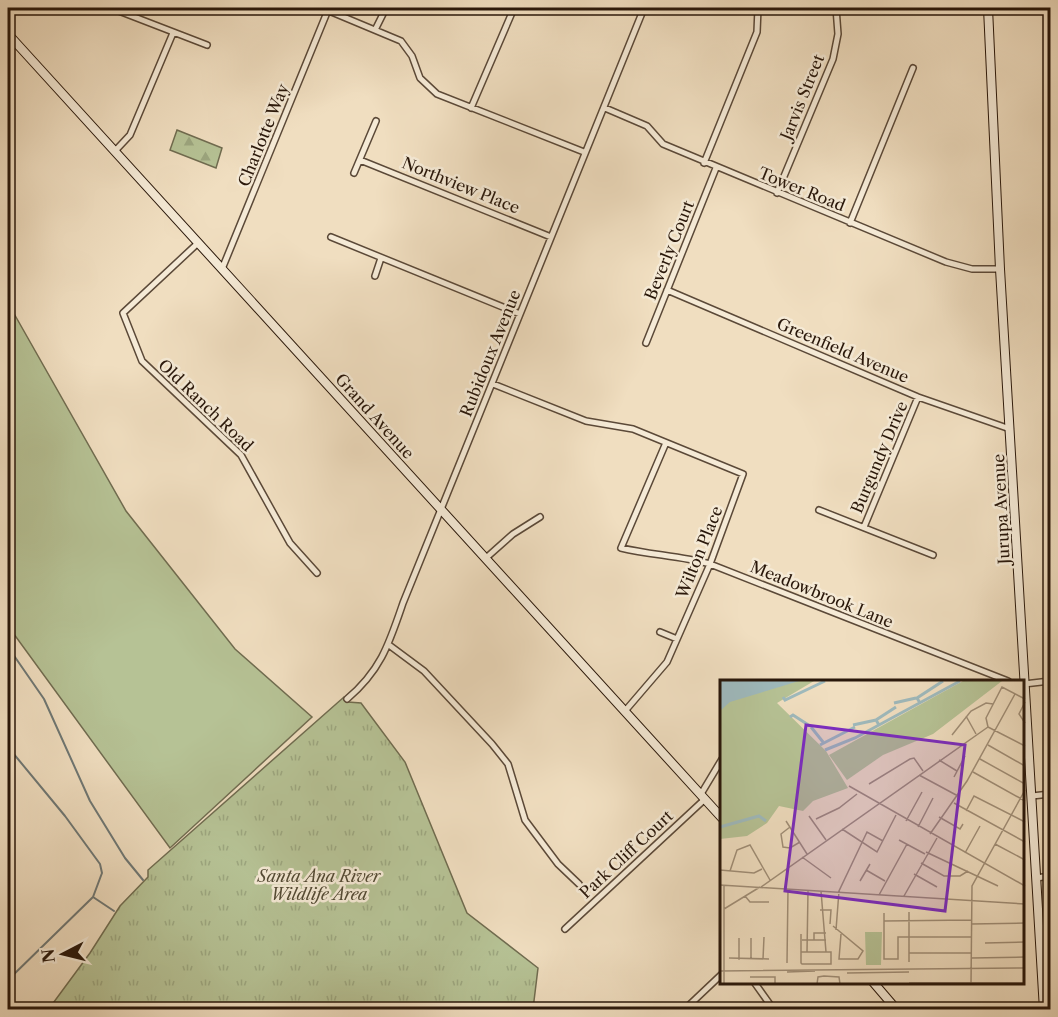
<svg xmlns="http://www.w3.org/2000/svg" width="1058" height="1017" viewBox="0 0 1058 1017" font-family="'Libre Caslon Text',serif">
<defs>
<pattern id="forest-firs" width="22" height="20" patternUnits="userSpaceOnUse" patternTransform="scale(1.5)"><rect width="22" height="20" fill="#b6c295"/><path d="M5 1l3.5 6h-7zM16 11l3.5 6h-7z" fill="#9ca67f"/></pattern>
<pattern id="park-tufts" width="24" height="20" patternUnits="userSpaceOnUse" patternTransform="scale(1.5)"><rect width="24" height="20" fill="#b6c295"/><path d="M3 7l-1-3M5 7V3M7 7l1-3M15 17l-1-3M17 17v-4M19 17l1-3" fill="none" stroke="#9ca67f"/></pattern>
</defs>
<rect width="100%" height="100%" fill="#f0dec0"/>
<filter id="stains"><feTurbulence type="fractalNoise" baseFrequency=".00333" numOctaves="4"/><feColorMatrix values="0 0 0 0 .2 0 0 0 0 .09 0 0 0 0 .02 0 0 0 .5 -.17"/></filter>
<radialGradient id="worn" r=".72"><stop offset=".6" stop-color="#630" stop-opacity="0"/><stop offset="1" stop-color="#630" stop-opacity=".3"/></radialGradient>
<path fill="#b6c295" stroke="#706c50" stroke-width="1.5" d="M 8,303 L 126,511 L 235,649 L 312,717 L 170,848 L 8,626 Z"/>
<path fill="url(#forest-firs)" stroke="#706c50" stroke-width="1.5" d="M 177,130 L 222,148 L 216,168 L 170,150 Z"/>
<path fill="url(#park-tufts)" stroke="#706c50" stroke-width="1.5" d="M 344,697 L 348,702 L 361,703 L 405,762 L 467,913 L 538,968 L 533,1009 L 48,1010 L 90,953 L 120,906 L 148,877 L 148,870 Z"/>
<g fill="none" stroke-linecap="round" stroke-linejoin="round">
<path stroke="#6f7875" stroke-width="2" d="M 8,647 L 44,699 L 90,801 L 125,858 L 143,880
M 8,747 L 65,816 L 100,864 L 102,873 L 93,897 L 114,911
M 8,980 L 93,897"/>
<defs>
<path id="street" d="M 111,8 L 207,45
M 322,8 L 401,41 L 412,56 L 420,78 L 437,94 L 584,152
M 376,28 L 386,8
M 471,108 L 514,8
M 605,108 L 647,126 L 663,144 L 946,262 L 972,269 L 1000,269
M 115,151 L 130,135 L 173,33
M 360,160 L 551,237
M 704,163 L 757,32 L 758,8
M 354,173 L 376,121
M 777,193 L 833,59 L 838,34 L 836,8
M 850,223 L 913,68
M 331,237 L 520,314
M 198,243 L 123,313 L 142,361 L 241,455 L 290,543 L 317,573
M 222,269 L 328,10
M 375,276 L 381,258
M 667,290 L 918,397 L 1010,429
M 646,343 L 716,168
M 493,384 L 586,421 L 633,429 L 743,474 L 710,564 L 667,662 L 625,711
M 665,445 L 621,548 C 651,555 681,556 710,564 L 1008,681
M 819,510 L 933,555
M 864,527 L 918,397
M 486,558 L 513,534 L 540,517
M 660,632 L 677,639
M 389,645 L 424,671 L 492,744 L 508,764 L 525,820 L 558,864 L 579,884
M 1024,684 L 1050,681
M 347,699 C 381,670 389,644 403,603 L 644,8
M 701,794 L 722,759
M 1032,796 L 1050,794
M 1036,878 L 1050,876
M 565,929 L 705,799
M 754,982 L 774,1010
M 684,1010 L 722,974"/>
<path id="secondary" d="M 988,8 L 1000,269 L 1044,1010
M 8,34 L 722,818
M 873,982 L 897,1010"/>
</defs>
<use href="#street" stroke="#5b4938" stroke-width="8"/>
<use href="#secondary" stroke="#29170a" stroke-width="10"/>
<use href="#street" stroke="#f5ead6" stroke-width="5"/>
<use href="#secondary" stroke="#f5ead6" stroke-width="8"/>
</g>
<g text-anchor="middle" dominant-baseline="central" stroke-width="5" stroke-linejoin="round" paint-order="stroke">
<g font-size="16" fill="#29170a" stroke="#f5ead6">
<text transform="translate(802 97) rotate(-68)">Jarvis Street</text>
<text transform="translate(263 135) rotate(-68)">Charlotte Way</text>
<text transform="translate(461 185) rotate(22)">Northview Place</text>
<text transform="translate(802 189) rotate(22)">Tower Road</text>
<text transform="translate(669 250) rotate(-68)">Beverly Court</text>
<text transform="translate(843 350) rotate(23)">Greenfield Avenue</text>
<text transform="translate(490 353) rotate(-68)">Rubidoux Avenue</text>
<text transform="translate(206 405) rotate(44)">Old Ranch Road</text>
<text transform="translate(375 416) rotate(48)">Grand Avenue</text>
<text transform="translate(879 457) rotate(-67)">Burgundy Drive</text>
<text transform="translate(1001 509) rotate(-93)">Jurupa Avenue</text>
<text transform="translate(699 552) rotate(-68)">Wilton Place</text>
<text transform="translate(822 594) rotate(22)">Meadowbrook Lane</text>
<text transform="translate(626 854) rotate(-43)">Park Cliff Court</text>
</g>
<g font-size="16" font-style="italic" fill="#534a34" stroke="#f5ead6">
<text x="319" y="876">Santa Ana River<tspan x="319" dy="18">Wildlife Area</tspan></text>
</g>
</g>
<g transform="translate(720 680)">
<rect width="304" height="304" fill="#f0dec0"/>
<path d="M 243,1 L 282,1 L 213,54 L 163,75 L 127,100 L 109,75 Z" fill="#b6c295"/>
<path d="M 0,1 L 94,1 L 57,23 L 106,71 L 128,108 L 93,121 L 83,131 L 59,126 L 47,143 L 27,156 L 0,159 ZM 145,252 L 162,252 L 161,285 L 146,285 Z" fill="#b6c295"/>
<path d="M 0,1 L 79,1 L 10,22 L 0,31 Z" fill="#9eb9bc"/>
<path fill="none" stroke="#9eb9bc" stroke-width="3" d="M 63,17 L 65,20 L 105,1M 174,23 L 196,18M 200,23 L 197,18 L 223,1M 70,37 L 73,35 L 90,46M 133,45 L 156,40M 159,45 L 156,40 L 176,27M 91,47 L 103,62M 100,65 L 135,47M 105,70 L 135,58 L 240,1M 0,147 L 39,136 L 46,141"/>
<path fill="none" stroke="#a08e77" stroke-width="1.5" d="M 305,22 L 299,34 L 305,43M 246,36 L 256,54M 268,47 L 266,38 L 282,7 L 305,19M 268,47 L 305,66M 232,55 L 251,31 L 266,23 L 273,24M 268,65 L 305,86M 260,79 L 305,104M 219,80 L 237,91M 253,92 L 305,121M 199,95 L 238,116M 234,97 L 245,76M 149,104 L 190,79 L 194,78 L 203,91M 129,106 L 305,206M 234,123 L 305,162M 246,131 L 254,116 L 305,142M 89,136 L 106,160M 219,137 L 240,149 L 243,144M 96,139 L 119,128 L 137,114M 66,141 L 87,174M 186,141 L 202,112M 70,147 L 61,154 L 63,167 L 70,168 L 80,162M 198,147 L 213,118M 122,149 L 157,172 L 176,135M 210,154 L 247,101 L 295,14M 179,160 L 205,174M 275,164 L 305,180M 206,172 L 278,206M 245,173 L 260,146M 82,177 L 111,198M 201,183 L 224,196 L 240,196 L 248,191M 0,190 L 34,193 L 42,189M 146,190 L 165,201M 10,191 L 17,170 L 30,165 L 50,200M 194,194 L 217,207M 140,201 L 150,184M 0,205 L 305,224M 41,207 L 268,47M 101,211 L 106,272M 159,215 L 187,164M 25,216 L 30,222 L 49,222M 184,216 L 217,158M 4,229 L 4,205M 100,230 L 111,230 L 110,244M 189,232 L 189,282M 164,233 L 164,279 L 178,279 L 178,257 L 251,257M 164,241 L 251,240M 251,244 L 305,243M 113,246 L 143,271 L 138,279 L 119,279 L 121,254M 116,250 L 119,211 L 147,152 L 163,161M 81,254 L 81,283 L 82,284 L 111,284 L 111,272 L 81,272M 19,258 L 19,280M 31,258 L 31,279M 82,260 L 106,260M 94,260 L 94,253 L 106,253M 265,263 L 305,262M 87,272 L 88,211M 189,273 L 251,273M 9,278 L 49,279M 251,278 L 305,277M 43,279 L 44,257M 67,283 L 68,209M 0,291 L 305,288M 67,292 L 95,291M 127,293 L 189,292M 30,297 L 55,297 L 55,304M 189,303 L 305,303M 4,304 L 4,229 L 40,207M 97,304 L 98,297 L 104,296 L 119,297 L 120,304M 251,304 L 252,206 L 305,110"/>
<path fill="#7b2cbf" fill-opacity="0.15" stroke="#7b2cbf" stroke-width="3" d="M 86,45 L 245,65 L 225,231 L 65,211 Z"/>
<rect width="304" height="304" fill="none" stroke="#29170a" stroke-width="3"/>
</g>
<rect width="1058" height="1017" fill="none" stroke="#f0dec0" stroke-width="30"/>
<rect x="9" y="9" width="1040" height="999" fill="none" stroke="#29170a" stroke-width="3"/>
<rect x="15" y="15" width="1028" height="987" fill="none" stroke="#29170a" stroke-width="1.5"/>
<g transform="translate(63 954) rotate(263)" stroke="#f5ead6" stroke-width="4.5" paint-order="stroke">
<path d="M0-4.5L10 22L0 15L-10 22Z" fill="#29170a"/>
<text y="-9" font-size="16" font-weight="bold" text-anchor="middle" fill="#29170a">N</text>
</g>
<rect width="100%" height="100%" filter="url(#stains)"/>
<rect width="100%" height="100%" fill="url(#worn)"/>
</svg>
